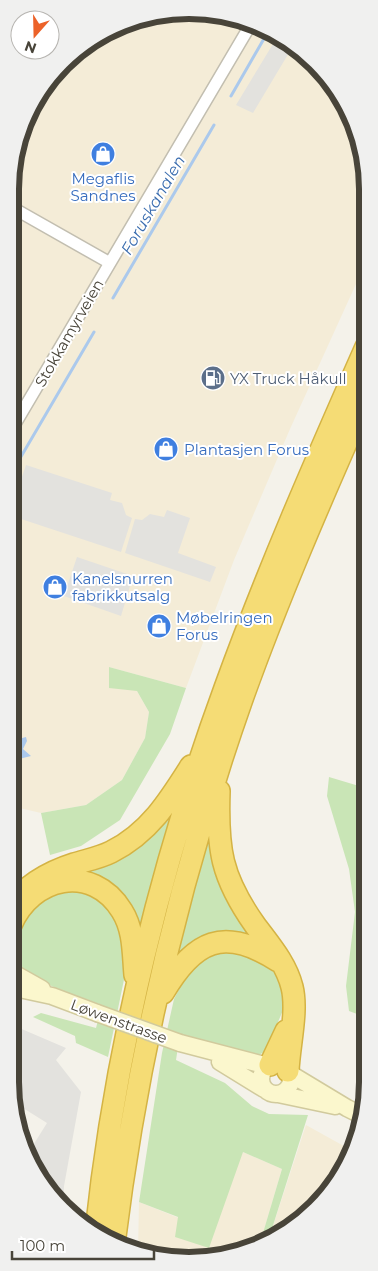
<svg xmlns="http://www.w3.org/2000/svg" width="378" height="1271" viewBox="0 0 378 1271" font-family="Montserrat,sans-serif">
<rect width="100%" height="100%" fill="#f4f2ea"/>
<path fill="#f4ecd7" d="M 154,13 L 224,14 L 279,34 L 323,71 L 350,110 L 367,166 L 366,262 L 290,429 L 234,560 L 186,688 L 109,667 L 137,691 L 149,712 L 145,738 L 122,780 L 86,805 L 41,813 L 11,806 L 14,154 L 40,89 L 90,40 Z
M 306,1125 L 351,1150 L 338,1181 L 298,1224 L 269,1238 Z
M 243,1152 L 282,1169 L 260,1243 L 235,1255 L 166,1260 L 138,1251 L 139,1202 L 179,1218 Z"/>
<path fill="#c9e5b6" d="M 109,667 L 186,688 L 170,734 L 120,820 L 81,846 L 50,855 L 41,813 L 86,805 L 122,780 L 145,738 L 149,712 L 137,691 L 109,688 Z
M 329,777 L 359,786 L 365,792 L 365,1017 L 349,1011 L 346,986 L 355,912 L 349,869 L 327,796 Z
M 176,799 L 142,951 L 131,914 L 72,877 Z
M 209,831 L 263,940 L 174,961 Z
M 62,889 L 96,894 L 119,918 L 126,970 L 108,1057 L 76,1043 L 75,1036 L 33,1017 L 41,1013 L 96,1028 L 102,1005 C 74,994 31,982 10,961 L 11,940 L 43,897 Z
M 217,950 L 244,950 L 280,974 L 288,998 L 266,1051 L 255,1057 L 180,1034 L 176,1060 L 225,1083 L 252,1106 L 269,1114 L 308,1115 L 269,1238 L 260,1243 L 282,1169 L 243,1152 L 209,1248 L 175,1237 L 178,1217 L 139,1202 L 162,1053 L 174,999 L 187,973 L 203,958 Z"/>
<path fill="#e3e2de" d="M 279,34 L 293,46 L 253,113 L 236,105 Z
M 26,465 L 112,493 L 110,500 L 122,503 L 126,515 L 132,518 L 121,552 L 12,516 L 12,506 Z
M 167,510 L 190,518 L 178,553 L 216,567 L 210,582 L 125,553 L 135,519 L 142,520 L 150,514 L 164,517 Z
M 77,557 L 133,576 L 121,616 L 64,596 Z
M 10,1024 L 66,1048 L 56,1060 L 81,1092 L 64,1186 L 63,1206 L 55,1200 L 27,1155 L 47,1123 L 23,1108 L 17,1117 L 10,1082 Z"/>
<path fill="#abc9ec" d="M 26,737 L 27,741 L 23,749 L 31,756 L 11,761 L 11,741 Z"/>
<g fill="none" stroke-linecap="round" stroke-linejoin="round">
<path stroke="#abc9ec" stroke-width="3" d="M 231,96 L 269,30
M 113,298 L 214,125
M 12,472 L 94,332"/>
<defs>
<path id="street" d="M 13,208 L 110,263
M 12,429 L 251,24"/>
<path id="secondary" d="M 10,971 L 42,989
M 10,987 L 52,996 L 97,1013
M 180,1043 L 268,1066
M 220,1062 L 264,1089
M261 1079a15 15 0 1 1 30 0a15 15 0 1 1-30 0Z
M 289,1073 L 347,1108 L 365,1117
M 278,1094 L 335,1106"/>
<path id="highway" d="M 219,791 C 217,849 221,877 255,925 C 269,944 286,963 292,987 C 298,1011 289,1045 288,1071
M 11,906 C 26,885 49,872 74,864 C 87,860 99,858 111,852 C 149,833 169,801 191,766
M 11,925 C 31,877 92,862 122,911 C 134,930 133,953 135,975
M 163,993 C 194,940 224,926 278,961
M 270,1065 L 286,1031
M 96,1232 C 115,1049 162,860 225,688 C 267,572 316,460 366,347
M 114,1244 C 137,1058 180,875 242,699 C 279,596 322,497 366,398"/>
</defs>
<use href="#street" stroke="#c2beb0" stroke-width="14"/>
<use href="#secondary" stroke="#d1ca9d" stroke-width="19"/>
<use href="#highway" stroke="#d4b344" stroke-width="24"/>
<use href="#street" stroke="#fff" stroke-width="11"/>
<use href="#secondary" stroke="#fbf7cd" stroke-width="16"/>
<use href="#highway" stroke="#f5dc75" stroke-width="21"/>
<defs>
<path id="secondary-bridge" d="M 97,1013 L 180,1043"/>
</defs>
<use href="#secondary-bridge" stroke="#d1ca9d" stroke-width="19" stroke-linecap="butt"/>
<use href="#secondary-bridge" stroke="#fbf7cd" stroke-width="16"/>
</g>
<defs>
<symbol id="shop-disc" viewBox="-11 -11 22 22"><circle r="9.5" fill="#3f7fe0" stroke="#fff"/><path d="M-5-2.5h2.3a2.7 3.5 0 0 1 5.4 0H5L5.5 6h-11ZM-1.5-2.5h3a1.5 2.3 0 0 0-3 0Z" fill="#fff"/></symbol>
<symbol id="fuel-disc" viewBox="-11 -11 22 22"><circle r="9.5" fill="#5c6f8a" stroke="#fff"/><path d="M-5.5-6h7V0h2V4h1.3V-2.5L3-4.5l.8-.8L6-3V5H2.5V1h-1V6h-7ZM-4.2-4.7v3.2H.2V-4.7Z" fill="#fff"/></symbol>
</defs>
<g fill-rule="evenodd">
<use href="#shop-disc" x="89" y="140" width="28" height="28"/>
<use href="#fuel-disc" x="199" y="364" width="28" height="28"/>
<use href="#shop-disc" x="152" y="435" width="28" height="28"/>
<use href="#shop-disc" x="41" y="573" width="28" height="28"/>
<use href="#shop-disc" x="145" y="612" width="28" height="28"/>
</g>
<g text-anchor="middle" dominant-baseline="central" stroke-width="4" stroke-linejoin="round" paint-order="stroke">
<g font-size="15" fill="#366cbe" stroke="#fff" text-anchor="start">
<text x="103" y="178" text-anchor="middle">Megaflis<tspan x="103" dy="17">Sandnes</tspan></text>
<text x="184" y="449">Plantasjen Forus</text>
<text x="72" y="578">Kanelsnurren<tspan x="72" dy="17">fabrikkutsalg</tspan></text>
<text x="176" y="617">Møbelringen<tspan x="176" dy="17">Forus</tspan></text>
</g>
<g font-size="15" fill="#484439" stroke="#fff">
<text transform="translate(69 333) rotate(-60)">Stokkamyrveien</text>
<text transform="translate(119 1021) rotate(20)">Løwenstrasse</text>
</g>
<g font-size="15" fill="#4e5e75" stroke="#fff" text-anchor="start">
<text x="230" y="378">YX Truck Håkull</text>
</g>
<g font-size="16" font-style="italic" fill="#386bae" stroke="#fff">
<text transform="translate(153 205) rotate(-60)">Foruskanalen</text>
</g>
</g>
<path d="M0 0H378V1271H0ZM189 19H189A170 170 0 0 1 359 189V1082A170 170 0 0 1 189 1252H189A170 170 0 0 1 19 1082V189A170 170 0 0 1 189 19Z" fill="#f0f0ef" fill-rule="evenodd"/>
<path fill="none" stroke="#484439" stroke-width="6" d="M189 19H189A170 170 0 0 1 359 189V1082A170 170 0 0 1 189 1252H189A170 170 0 0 1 19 1082V189A170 170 0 0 1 189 19Z"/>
<g transform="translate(35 35) rotate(200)"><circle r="24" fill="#ffffff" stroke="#b6b4b0"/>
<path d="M0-4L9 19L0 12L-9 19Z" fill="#ec6229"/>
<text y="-8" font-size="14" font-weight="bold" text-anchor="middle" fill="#484439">N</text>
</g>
<path d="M12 1251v8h142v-8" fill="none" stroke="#484439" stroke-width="2.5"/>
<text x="20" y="1251" font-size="15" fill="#484439" stroke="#ffffff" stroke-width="4" paint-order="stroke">100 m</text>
</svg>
